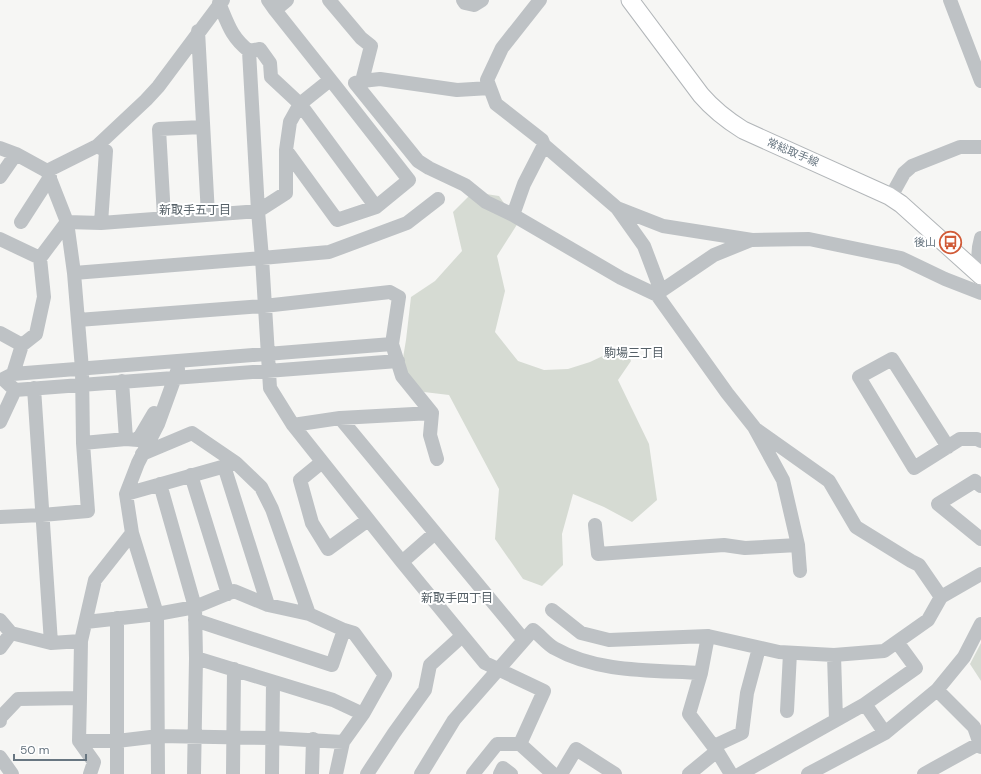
<svg xmlns="http://www.w3.org/2000/svg" width="981" height="774" viewBox="0 0 981 774" font-family="'DM Sans','Noto Sans JP',sans-serif">
<rect width="100%" height="100%" fill="#f6f6f4"/>
<path fill="#d6dbd3" d="M 473,192 L 499,196 L 518,223 L 497,256 L 505,291 L 495,332 L 518,361 L 544,370 L 568,369 L 590,362 L 624,346 L 631,361 L 618,380 L 649,444 L 657,500 L 632,522 L 604,507 L 573,494 L 562,534 L 563,565 L 542,586 L 523,579 L 495,539 L 499,489 L 449,395 L 424,392 L 401,370 L 406,340 L 411,297 L 435,281 L 462,251 L 453,212 Z
M 981,643 L 981,681 L 970,664 Z"/>
<g fill="none" stroke-linecap="round" stroke-linejoin="round">
<defs>
<path id="major" d="M 630,0 L 701,95 C 713,109 727,120 743,130 L 889,196 L 901,204 L 981,276"/>
</defs>
<use href="#major" stroke="#b2b6b9" stroke-width="19"/>
<path stroke="#bec2c5" stroke-width="14" d="M 268,0 L 275,10 L 337,88 L 409,180 L 376,207 L 337,220 L 286,150
M 329,0 L 361,38 L 371,46 L 362,81 L 355,83
M 463,0 L 465,3 L 474,5 L 482,0
M 540,0 L 502,48 L 487,80 L 496,104 L 542,140 L 544,145 L 617,208 L 663,226 L 752,240 L 809,239 L 901,258 L 945,279 L 981,293
M 950,0 L 981,81
M 219,3 C 228,24 231,37 249,51 L 258,211 L 262,258 L 270,388 L 293,425 L 402,562 L 485,663 L 544,691 L 520,744
M 275,10 L 287,0
M 198,31 L 208,215
M 330,80 L 300,104 L 376,207
M 362,81 L 380,79 L 457,90 L 490,88
M 355,83 L 418,161 L 429,168 L 465,185 L 486,202 L 513,215 L 621,278 L 657,295
M 97,146 L 106,151 L 101,223
M 0,148 L 16,154 L 47,171 L 97,146 L 146,100 L 158,87 L 223,0
M 0,177 L 16,154
M 889,196 L 894,191 L 904,173 L 912,166 L 960,147 L 981,147
M 617,208 L 644,246 L 661,291
M 513,215 L 524,184 L 544,145
M 164,217 L 159,129 L 203,127
M 21,222 L 50,177
M 0,239 L 40,258
M 751,240 L 714,255 L 661,291 L 657,295 L 727,393 L 754,427 L 783,480 L 798,545 L 800,571
M 977,272 L 979,247 L 981,238
M 74,273 L 262,258 L 329,252 L 407,223 L 438,199
M 78,320 L 264,306 L 390,292 L 399,297 L 392,344 L 402,376 L 432,413
M 0,333 L 22,345
M 392,344 L 13,374 L 3,379 L 15,390 L 398,361
M 13,374 L 22,345 L 36,334 L 44,297 L 40,258 L 67,222 L 101,223 L 258,211 L 286,193 L 286,150 L 290,122 L 300,104 L 271,77 L 270,63 L 260,49 L 249,51
M 122,381 L 126,439
M 34,388 L 51,643
M 340,418 L 524,640
M 0,422 L 15,390
M 293,425 L 340,418 L 432,413 L 430,435 L 437,459
M 757,430 L 829,481 L 856,527 L 911,561 L 919,565 L 941,597
M 83,443 L 126,439 L 138,440 L 154,413
M 948,447 L 892,359 L 859,377 L 914,468 L 960,439 L 977,439 L 981,441
M 142,454 L 192,433 L 236,463
M 322,462 L 300,480 L 312,523 L 328,549 L 368,520
M 224,466 L 268,605
M 191,475 L 228,594
M 160,484 L 195,607 L 196,658 L 194,774
M 981,486 L 975,481 L 938,504 L 981,539
M 126,494 L 236,463 L 261,487 L 272,509 L 309,614
M 0,517 L 42,515 L 88,511 L 83,443 L 82,369 L 74,273 L 67,222 L 47,171
M 595,525 L 598,554 L 724,545 L 745,548 L 798,545
M 402,562 L 435,533
M 552,610 L 581,633 L 609,640 L 708,636 L 779,652 L 834,655 L 884,651 L 928,620 L 941,597 L 981,574
M 0,620 L 11,633 L 51,643 L 81,641
M 195,620 L 332,665 L 344,630
M 86,622 L 157,614 L 195,607 L 234,591 L 268,605 L 309,614 L 344,630 L 354,633 L 385,675 L 363,714 L 343,742 L 336,774
M 0,648 L 11,633
M 834,655 L 836,720
M 196,658 L 333,700 L 363,714
M 701,673 L 689,714 L 717,751
M 937,690 L 974,727 L 981,747
M 80,698 L 79,741 L 117,741 L 159,736 L 272,738 L 343,742
M 865,704 L 885,733
M 787,711 L 790,653
M 0,721 L 0,718 L 18,699 L 80,698 L 81,641 L 95,580 L 132,533
M 79,741 L 94,762 L 90,774
M 714,746 L 742,733 L 747,693 L 759,648
M 0,757 L 12,774
M 117,774 L 117,618
M 158,774 L 157,614 L 132,533 L 126,494 L 138,463 L 158,424 L 178,369
M 233,774 L 234,669
M 272,774 L 273,682
M 312,774 L 313,739
M 367,774 L 394,733 L 425,690 L 430,665 L 462,636
M 421,774 L 454,720 L 533,630 C 540,635 546,643 554,648 C 598,673 652,670 701,673 L 708,636
M 473,774 L 497,744 L 520,744 L 553,774
M 500,774 L 503,768 L 511,774
M 561,774 L 576,749 L 615,774
M 689,774 L 717,751 L 731,774
M 740,774 L 865,704 L 916,668 L 897,642
M 808,774 L 885,733 L 937,690 L 964,657 L 981,624
M 924,774 L 980,743"/>
<use href="#major" stroke="#fff" stroke-width="17"/>
</g>
<defs>
<symbol id="bus-ring" viewBox="-11 -11 22 22"><circle r="9.5" fill="#fff" stroke="#d15b38" stroke-width="1.5"/><path d="M-5-6H5V4H4V6H2V4H-2V6H-4V4H-5ZM-3.5-4V0h7V-4ZM-3.5 1.2v1.5H-2V1.2ZM2 1.2v1.5H3.5V1.2Z" fill="#d15b38"/></symbol>
</defs>
<g fill-rule="evenodd">
<use href="#bus-ring" x="938" y="230" width="25" height="25"/>
</g>
<g text-anchor="middle" dominant-baseline="central" stroke-width="4" stroke-linejoin="round" paint-order="stroke">
<g font-size="11" fill="#687681" stroke="#fff">
<text transform="translate(793 152) rotate(23)">常総取手線</text>
</g>
<g font-size="11" fill="#687681" stroke="#fff" text-anchor="end">
<text x="936" y="242">後山</text>
</g>
<g font-size="12" fill="#556067" stroke="#fff">
<text x="195" y="210">新取手五丁目</text>
<text x="634" y="353">駒場三丁目</text>
<text x="457" y="598">新取手四丁目</text>
</g>
</g>
<path d="M14 754v6h72v-6" fill="none" stroke="#687681" stroke-width="2"/>
<text x="20" y="754" font-size="12" fill="#687681" stroke="#ffffff" stroke-width="3" paint-order="stroke">50 m</text>
</svg>
